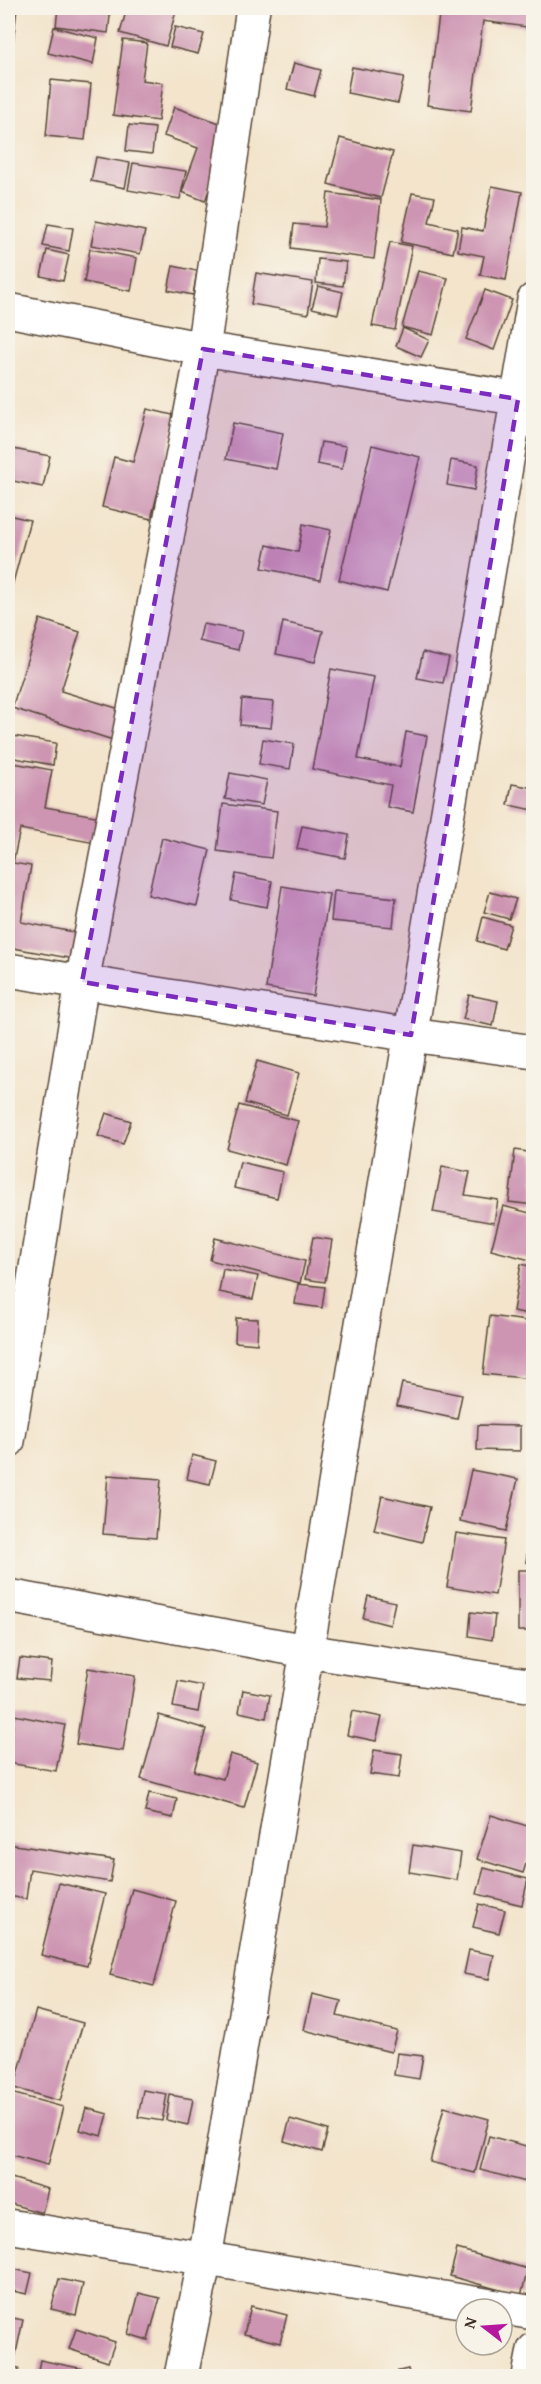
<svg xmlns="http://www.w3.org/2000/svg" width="541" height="2384" viewBox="0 0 541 2384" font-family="'Gentium Book Plus',serif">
<rect width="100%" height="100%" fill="#f7f3e8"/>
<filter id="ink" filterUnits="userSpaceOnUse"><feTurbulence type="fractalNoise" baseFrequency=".0167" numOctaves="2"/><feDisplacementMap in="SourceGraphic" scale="12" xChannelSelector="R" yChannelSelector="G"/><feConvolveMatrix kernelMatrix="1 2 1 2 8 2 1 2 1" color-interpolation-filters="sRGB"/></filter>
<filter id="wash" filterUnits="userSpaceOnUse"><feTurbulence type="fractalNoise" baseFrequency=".008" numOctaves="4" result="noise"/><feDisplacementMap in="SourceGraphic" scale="24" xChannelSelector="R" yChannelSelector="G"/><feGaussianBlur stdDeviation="1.35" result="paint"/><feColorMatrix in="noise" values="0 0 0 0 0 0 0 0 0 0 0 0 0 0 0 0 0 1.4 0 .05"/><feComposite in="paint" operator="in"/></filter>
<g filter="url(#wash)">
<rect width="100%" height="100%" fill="#f3e4cb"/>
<g id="blocks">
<path fill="#cd95b2" d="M 8,8 L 17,8 L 13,43 L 8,42 Z
M 58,8 L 111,8 L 108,33 L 56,26 Z
M 127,8 L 177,8 L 166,46 L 120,33 Z
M 440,8 L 534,8 L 534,28 L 483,21 L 471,111 L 427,105 Z
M 54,27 L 98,38 L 93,64 L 48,53 Z
M 175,27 L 204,34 L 198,54 L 170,47 Z
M 123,40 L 147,43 L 142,80 L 163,83 L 158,121 L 113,115 Z
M 294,63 L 321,70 L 314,96 L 287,89 Z
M 352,67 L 404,77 L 398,103 L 347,93 Z
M 51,80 L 91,84 L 85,140 L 46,136 Z
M 174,107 L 231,127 L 205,201 L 182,192 L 198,148 L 164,136 Z
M 129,125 L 155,128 L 152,154 L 126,151 Z
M 340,138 L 393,152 L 381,198 L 328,184 Z
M 96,157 L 130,163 L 125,188 L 91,181 Z
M 133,163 L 186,171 L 180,199 L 128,190 Z
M 492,186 L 522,192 L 506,280 L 480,275 L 484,256 L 458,251 L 462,227 L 483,231 Z
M 328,193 L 381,200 L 374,259 L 291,248 L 294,224 L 324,227 Z
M 412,193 L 435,197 L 429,222 L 458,229 L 453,253 L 401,242 Z
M 96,221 L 145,231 L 140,254 L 91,245 Z
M 48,224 L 73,228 L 69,251 L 43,246 Z
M 390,242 L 412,246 L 395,330 L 372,326 Z
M 90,249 L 137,258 L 131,291 L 84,282 Z
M 47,250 L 69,255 L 63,281 L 41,276 Z
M 318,259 L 346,262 L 343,286 L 316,283 Z
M 173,266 L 197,271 L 193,295 L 168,290 Z
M 418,271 L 448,278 L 433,335 L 402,327 Z
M 256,273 L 313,282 L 308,314 L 251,304 Z
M 318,286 L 343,292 L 338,314 L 312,308 Z
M 485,290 L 512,300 L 494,350 L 466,339 Z
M 403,328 L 429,340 L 421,357 L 396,346 Z
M 147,409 L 177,416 L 151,519 L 102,507 L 114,457 L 133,462 Z
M 233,423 L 283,433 L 276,469 L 226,459 Z
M 321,442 L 346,446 L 342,469 L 317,464 Z
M 372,445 L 420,457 L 387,592 L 339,580 Z
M 8,448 L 50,456 L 43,487 L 8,480 Z
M 451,460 L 478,465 L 474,490 L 447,485 Z
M 8,515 L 30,520 L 8,601 Z
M 303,524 L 331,530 L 320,580 L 262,568 L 267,545 L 298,552 Z
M 40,619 L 80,632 L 61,691 L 123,710 L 113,740 L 12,708 Z
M 283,622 L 323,631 L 315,662 L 276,654 Z
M 203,624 L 242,631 L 238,650 L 199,641 Z
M 423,652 L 449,658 L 443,683 L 417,678 Z
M 331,669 L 374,677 L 358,759 L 400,767 L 406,732 L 427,736 L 413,812 L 387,807 L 391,785 L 312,769 Z
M 242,699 L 274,702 L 271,728 L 240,725 Z
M 13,736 L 56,743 L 53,765 L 9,757 Z
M 263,739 L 294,744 L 290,769 L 259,764 Z
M 8,762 L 52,770 L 45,807 L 101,817 L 95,843 L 20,829 L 13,863 L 31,866 L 21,922 L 79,933 L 74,959 L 8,947 Z
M 230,773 L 267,780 L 262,805 L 225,799 Z
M 512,784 L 534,788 L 534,810 L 508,805 Z
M 223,804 L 277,811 L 271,858 L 217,851 Z
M 302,826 L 349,835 L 345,858 L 297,849 Z
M 162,838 L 210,850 L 197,906 L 148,895 Z
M 236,874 L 272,881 L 267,907 L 231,900 Z
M 282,886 L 329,894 L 313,996 L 266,988 Z
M 334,891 L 396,898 L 393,927 L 331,921 Z
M 490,892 L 516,899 L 509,919 L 484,912 Z
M 483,917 L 511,925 L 504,949 L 477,941 Z
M 469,995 L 498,1001 L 493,1026 L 463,1019 Z
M 257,1061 L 299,1073 L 287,1115 L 245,1103 Z
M 239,1105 L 298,1121 L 286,1165 L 227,1149 Z
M 106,1113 L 131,1121 L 123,1144 L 98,1136 Z
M 515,1150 L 534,1153 L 534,1205 L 509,1202 Z
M 240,1162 L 283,1172 L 277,1198 L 234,1188 Z
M 442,1167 L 470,1172 L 465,1195 L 498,1200 L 494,1223 L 433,1212 Z
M 503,1206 L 534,1214 L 534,1261 L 491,1250 Z
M 313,1237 L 332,1240 L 325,1282 L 305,1279 Z
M 215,1238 L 305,1261 L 300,1283 L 210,1260 Z
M 521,1264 L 534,1267 L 534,1315 L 513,1311 Z
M 223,1269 L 258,1276 L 253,1299 L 219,1292 Z
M 298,1284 L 325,1287 L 322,1308 L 295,1304 Z
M 490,1316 L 534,1322 L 533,1379 L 483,1374 Z
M 236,1318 L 258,1319 L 257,1344 L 235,1342 Z
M 402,1383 L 462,1395 L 457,1419 L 397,1406 Z
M 478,1425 L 520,1426 L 520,1451 L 477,1450 Z
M 192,1455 L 216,1461 L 210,1484 L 187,1479 Z
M 471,1470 L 518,1479 L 506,1531 L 460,1521 Z
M 108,1475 L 161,1479 L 156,1538 L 103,1534 Z
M 382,1496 L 430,1507 L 422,1542 L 374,1530 Z
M 456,1533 L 504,1540 L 495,1595 L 447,1587 Z
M 530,1537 L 534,1537 L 534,1563 L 526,1562 Z
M 518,1570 L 534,1570 L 534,1631 L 518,1631 Z
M 368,1596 L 395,1602 L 390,1625 L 363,1618 Z
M 471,1612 L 495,1615 L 492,1640 L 469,1636 Z
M 20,1658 L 52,1662 L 50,1681 L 17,1678 Z
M 88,1668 L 135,1676 L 123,1751 L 76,1744 Z
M 178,1681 L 203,1686 L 198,1712 L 173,1707 Z
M 243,1690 L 270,1695 L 266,1718 L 239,1712 Z
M 352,1711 L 382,1717 L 376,1741 L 347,1735 Z
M 14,1715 L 65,1725 L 56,1771 L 8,1763 Z
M 159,1715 L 206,1729 L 194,1771 L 223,1779 L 230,1754 L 257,1762 L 244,1808 L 141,1779 Z
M 374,1750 L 402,1754 L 399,1778 L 370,1774 Z
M 149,1793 L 177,1799 L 173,1818 L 145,1812 Z
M 491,1815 L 534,1828 L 534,1839 L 523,1873 L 477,1859 Z
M 8,1844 L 114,1860 L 110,1882 L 30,1869 L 26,1899 L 8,1896 Z
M 413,1845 L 461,1853 L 457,1880 L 409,1872 Z
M 484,1868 L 528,1879 L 522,1905 L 477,1894 Z
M 59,1883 L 105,1894 L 87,1966 L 41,1955 Z
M 132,1889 L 176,1901 L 154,1986 L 110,1975 Z
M 479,1904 L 505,1910 L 499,1933 L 473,1927 Z
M 469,1950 L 494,1955 L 489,1979 L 464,1974 Z
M 312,1994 L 341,2001 L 337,2016 L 397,2031 L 391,2052 L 304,2030 Z
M 36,2010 L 83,2023 L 60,2101 L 14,2088 Z
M 397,2053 L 423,2056 L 419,2079 L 394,2075 Z
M 143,2090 L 167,2094 L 162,2121 L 138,2117 Z
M 11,2093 L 63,2107 L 48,2165 L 8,2154 L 8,2107 Z
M 170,2095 L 193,2099 L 188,2125 L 166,2120 Z
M 444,2107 L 489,2119 L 475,2173 L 430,2162 Z
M 86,2108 L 108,2114 L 102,2136 L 80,2130 Z
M 290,2119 L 328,2130 L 322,2152 L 284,2141 Z
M 489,2136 L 534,2148 L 534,2184 L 480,2170 Z
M 8,2177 L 48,2189 L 42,2213 L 8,2203 Z
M 457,2249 L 528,2269 L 521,2296 L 450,2276 Z
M 8,2268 L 32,2273 L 27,2294 L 8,2290 Z
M 59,2279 L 83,2284 L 76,2315 L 51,2309 Z
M 139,2293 L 160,2298 L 148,2340 L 128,2334 Z
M 251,2306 L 287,2315 L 280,2343 L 244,2334 Z
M 8,2317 L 23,2320 L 13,2367 L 19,2368 L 18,2376 L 8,2376 Z
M 76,2329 L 115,2342 L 108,2362 L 69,2349 Z
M 40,2360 L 84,2369 L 83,2376 L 37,2376 Z
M 408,2369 L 410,2376 L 378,2376 Z"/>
</g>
</g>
<g filter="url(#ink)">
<use href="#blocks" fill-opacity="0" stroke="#574638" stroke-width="1.5"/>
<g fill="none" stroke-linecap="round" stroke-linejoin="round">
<defs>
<path id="minor" d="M 8,310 L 203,349 L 534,401
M 8,970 L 411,1035 L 534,1052
M 8,1441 L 82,982 L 203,349 L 253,8
M 8,1596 L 306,1651 L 534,1686
M 8,2226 L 534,2313
M 181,2376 L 205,2258 L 534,300
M 529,2376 L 534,2350"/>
</defs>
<use href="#minor" stroke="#574638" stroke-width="36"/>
<use href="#minor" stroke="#fff" stroke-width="33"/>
</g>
</g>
<path fill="#7b2cbf" fill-opacity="0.2" stroke="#7b2cbf" stroke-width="4.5" stroke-dasharray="12 8" stroke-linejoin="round" d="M 203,349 L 518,399 L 411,1035 L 82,982 Z"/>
<rect width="541" height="2384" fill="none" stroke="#f7f3e8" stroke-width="30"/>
<g transform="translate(484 2327) rotate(287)"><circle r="28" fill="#f7f3e8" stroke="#aca397" stroke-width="1.5"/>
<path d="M0-4.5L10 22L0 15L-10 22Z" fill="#b5179e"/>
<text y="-9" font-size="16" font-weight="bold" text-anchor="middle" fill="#3b2a1e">N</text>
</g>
</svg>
